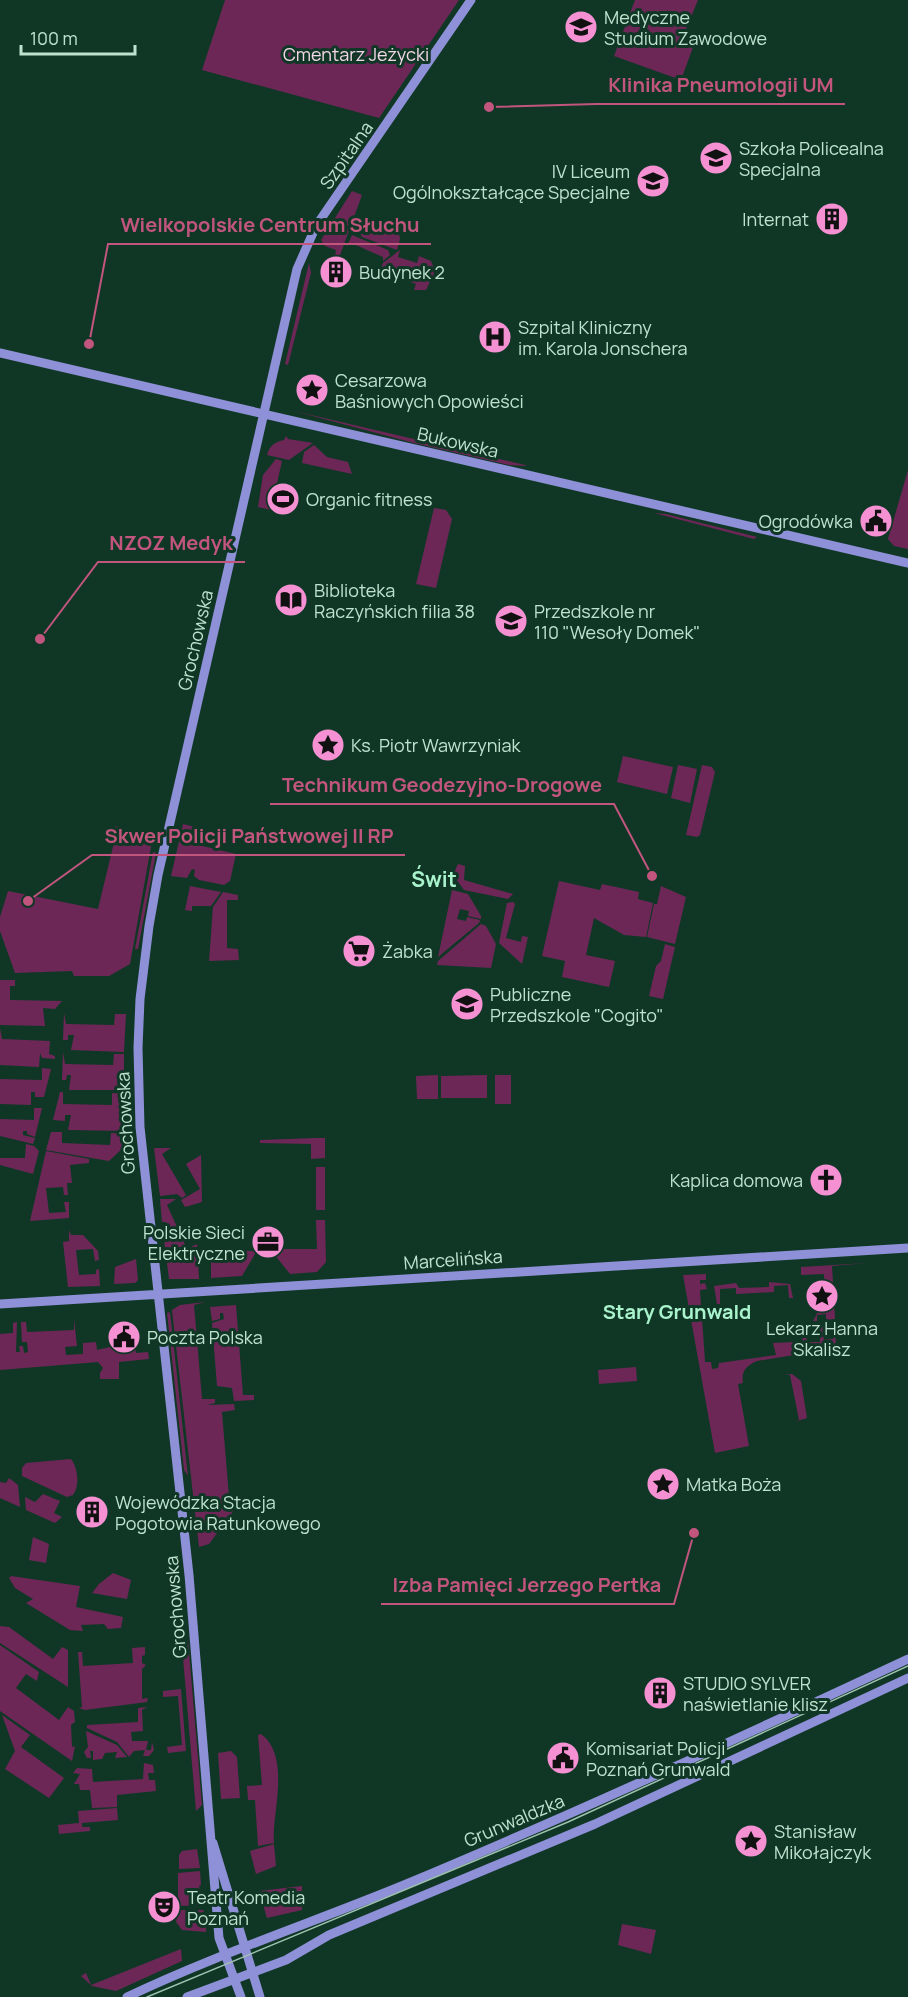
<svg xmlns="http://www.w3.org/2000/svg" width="908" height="1997" viewBox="0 0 908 1997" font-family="Manrope,sans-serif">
<rect width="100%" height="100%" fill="#103726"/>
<path fill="#6c2757" d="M 225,0 L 459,0 L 379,118 L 202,70 Z
M 635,0 L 698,0 L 684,34 L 696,39 L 681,80 L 614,56 Z
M 352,191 L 362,195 L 339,258 L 335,256 L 336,250 L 325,246 L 321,240 Z
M 371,220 L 394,229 L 398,227 L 400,239 L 397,250 L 362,237 L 360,233 L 366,235 Z
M 352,235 L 388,250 L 390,255 L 383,261 L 383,257 L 351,243 L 347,246 Z
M 400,250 L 398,257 L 417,263 L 419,256 L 431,261 L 435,271 L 426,290 L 414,290 L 416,284 L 380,270 L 383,263 Z
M 309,263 L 311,273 L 288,365 L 285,364 Z
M 294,411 L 525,465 L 527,466 L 509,465 L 414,443 Z
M 286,436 L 288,439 L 313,443 L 289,460 L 267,455 C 270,445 275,442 284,440 Z
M 314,445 L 327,457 L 348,462 L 352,474 L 302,463 L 304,452 Z
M 276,459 L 282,461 L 271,510 L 258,507 L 263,475 Z
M 908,470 L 908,549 L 894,546 L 888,539 Z
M 434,508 L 446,510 L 452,519 L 436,588 L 416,584 Z
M 654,513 L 666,514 L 757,537 L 754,539 Z
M 623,756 L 673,767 L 667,794 L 617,782 Z
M 678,765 L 697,769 L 690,803 L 671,798 Z
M 702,765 L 712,767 L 715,772 L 700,835 L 697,837 L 686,835 Z
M 183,824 L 199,828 L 198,833 L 192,832 L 190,843 L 236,854 L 230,881 L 224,885 L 199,880 L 194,876 L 195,870 L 192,869 L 187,878 L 171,876 Z
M 115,826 L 123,827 L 126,834 L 150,837 L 152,841 L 130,964 L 109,976 L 74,976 L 72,971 L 15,973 L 0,931 L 0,917 L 8,891 L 98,909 L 117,830 Z
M 153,852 L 156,853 L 138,949 L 135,949 Z
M 458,864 L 465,866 L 464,880 L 513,894 L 508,899 L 464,890 L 453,875 Z
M 559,881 L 600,890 L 602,884 L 639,892 L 638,899 L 653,903 L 646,937 L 624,935 L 594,918 L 586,955 L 615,961 L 609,987 L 562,977 L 565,961 L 542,956 Z
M 190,886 L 221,892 L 211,906 L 192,906 L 192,911 L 185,910 Z
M 661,886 L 686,897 L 675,944 L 647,937 L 654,904 L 657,904 Z
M 452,890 L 468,894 L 481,916 L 481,919 L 468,916 L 469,911 L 460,909 L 457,919 L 466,921 L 467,917 L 480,920 L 479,923 L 438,957 Z
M 223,892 L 238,895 L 238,900 L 227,900 L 227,948 L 238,949 L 239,960 L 209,961 L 213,907 Z
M 513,902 L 515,904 L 506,938 L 521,942 L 522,936 L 528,937 L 522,964 L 499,943 L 507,903 Z
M 481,924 L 486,926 L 496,944 L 491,968 L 437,965 L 438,961 Z
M 665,944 L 675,947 L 663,999 L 649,996 L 656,966 L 661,961 Z
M 0,980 L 15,980 L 15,986 L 10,986 L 10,1000 L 62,1001 L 55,1009 L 43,1008 L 45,1026 L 0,1025 Z
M 64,1013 L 66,1024 L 114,1025 L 115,1014 L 126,1014 L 124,1052 L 71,1050 L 74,1035 L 68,1035 L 68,1040 L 63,1040 Z
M 0,1028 L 2,1039 L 50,1041 L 49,1054 L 55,1056 L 55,1059 L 42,1058 L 40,1053 L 39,1067 L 0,1065 Z
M 63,1052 L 65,1064 L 113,1065 L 114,1054 L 124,1054 L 124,1090 L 69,1090 L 71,1075 L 67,1075 L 66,1080 L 62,1080 Z
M 42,1068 L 51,1069 L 44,1097 L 35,1097 L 35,1092 L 31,1092 L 31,1105 L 0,1104 L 0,1079 L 42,1080 Z
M 438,1075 L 438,1099 L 417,1099 L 416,1076 Z
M 487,1075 L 487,1098 L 441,1098 L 441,1076 Z
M 495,1075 L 511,1075 L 511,1104 L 495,1104 Z
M 60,1092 L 63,1092 L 63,1104 L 112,1105 L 112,1093 L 124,1094 L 127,1131 L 68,1130 L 71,1115 L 65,1115 L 65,1121 L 53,1120 Z
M 34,1108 L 42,1108 L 35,1137 L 27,1134 L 27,1131 L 23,1131 L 23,1135 L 35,1138 L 33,1144 L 0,1136 L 0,1119 L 34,1120 Z
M 51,1132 L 62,1132 L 62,1143 L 110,1145 L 111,1133 L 127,1134 L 128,1143 L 109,1161 L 46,1150 Z
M 315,1138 L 325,1138 L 325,1158 L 311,1159 L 311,1144 L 260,1143 L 260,1140 Z
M 26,1144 L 34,1146 L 39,1151 L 33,1174 L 0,1165 L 0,1158 L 25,1158 Z
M 154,1148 L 171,1148 L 162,1154 L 186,1195 L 182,1198 L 177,1194 L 160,1196 Z
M 46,1151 L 89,1159 L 89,1163 L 70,1165 L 72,1183 L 67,1183 L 68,1195 L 64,1195 L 63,1187 L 46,1188 L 49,1213 L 66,1212 L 64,1202 L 69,1202 L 69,1218 L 30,1221 Z
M 201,1155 L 202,1202 L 185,1207 L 181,1200 L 200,1189 L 186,1164 Z
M 316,1167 L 325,1167 L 325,1210 L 316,1210 Z
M 160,1199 L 176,1199 L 167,1205 L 187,1249 L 197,1244 L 199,1279 L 169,1279 L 163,1231 L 167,1230 L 166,1222 L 162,1222 Z
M 316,1220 L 325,1220 L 326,1262 L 317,1272 L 290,1274 L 274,1254 L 273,1249 L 317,1249 Z
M 69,1230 L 71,1235 L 83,1235 L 98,1251 L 99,1260 L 95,1261 L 93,1249 L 76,1250 L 79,1275 L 96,1274 L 96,1270 L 99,1269 L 100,1286 L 68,1287 L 63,1242 L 69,1241 Z
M 211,1250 L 255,1251 L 255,1254 L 242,1276 L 211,1278 Z
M 136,1259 L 138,1280 L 135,1283 L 114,1284 L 115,1267 Z
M 867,1263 L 832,1266 L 835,1319 L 826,1320 L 826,1314 L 817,1315 L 817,1321 L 813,1321 L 821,1306 L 828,1303 L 824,1290 L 828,1290 L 828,1282 L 824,1281 L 824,1274 L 801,1275 L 801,1267 Z
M 706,1274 L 706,1280 L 700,1280 L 700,1284 L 705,1283 L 707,1289 L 700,1290 L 701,1307 L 708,1307 L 706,1315 L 702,1318 L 705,1362 L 711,1362 L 712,1369 L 718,1368 L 719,1363 L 776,1355 L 773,1343 L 795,1342 L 795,1348 L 803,1348 L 802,1328 L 805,1328 L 807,1342 L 820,1342 L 820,1327 L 827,1327 L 827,1330 L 823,1331 L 824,1340 L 833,1339 L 833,1325 L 835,1325 L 836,1348 L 757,1361 C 746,1366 741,1371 743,1383 L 738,1384 L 749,1446 L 715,1453 L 683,1275 Z
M 769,1282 L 790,1284 L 793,1298 L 789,1298 L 788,1285 L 774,1286 L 774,1292 L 736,1294 L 736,1288 L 720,1289 L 720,1304 L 717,1304 L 714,1286 L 736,1283 L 739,1288 L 769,1287 Z
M 205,1302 L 194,1305 L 202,1399 L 215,1399 L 215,1403 L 207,1405 L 234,1404 L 235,1410 L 222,1412 L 229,1497 L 242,1496 L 243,1503 L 237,1506 L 209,1544 L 199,1547 L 172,1310 L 180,1305 Z
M 236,1305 L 243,1395 L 254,1395 L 254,1400 L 234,1401 L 232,1388 L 217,1386 L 212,1323 L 224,1319 L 223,1313 L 220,1313 L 220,1319 L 212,1321 L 210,1307 Z
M 170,1312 L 188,1476 L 184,1470 L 167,1313 Z
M 74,1319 L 77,1346 L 65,1347 L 66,1355 L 83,1354 L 83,1343 L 96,1342 L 97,1350 L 114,1346 L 115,1350 L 135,1348 L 136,1353 L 148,1352 L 149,1359 L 119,1362 L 119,1379 L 100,1379 L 100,1373 L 103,1368 L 98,1362 L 0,1370 L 0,1334 L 13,1333 L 13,1323 L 17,1322 L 16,1352 L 20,1352 L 19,1346 L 23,1346 L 24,1353 L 28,1352 L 27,1342 L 22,1342 L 21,1322 L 26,1322 L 27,1332 L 74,1330 Z
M 636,1367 L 637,1381 L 599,1384 L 598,1370 Z
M 792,1374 L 801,1381 L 807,1418 L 794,1422 L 799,1420 L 790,1375 L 785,1375 Z
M 71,1459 C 78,1468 80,1486 73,1495 L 67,1497 L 22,1476 L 22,1468 L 26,1463 Z
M 9,1478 L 18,1485 L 20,1507 L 0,1498 L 0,1482 L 6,1483 Z
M 43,1494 L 60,1501 L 54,1513 L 62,1517 L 55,1523 L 26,1510 L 25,1497 L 35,1502 Z
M 33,1537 L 49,1544 L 46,1563 L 29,1560 Z
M 113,1573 L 131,1580 L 127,1599 L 92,1593 L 99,1584 Z
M 11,1576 L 80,1586 L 76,1607 L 123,1617 L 121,1628 L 108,1629 L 104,1624 L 81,1625 L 83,1631 L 70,1630 L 26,1603 L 33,1599 L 15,1588 L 9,1578 Z
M 0,1626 L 9,1627 L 53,1659 L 62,1647 L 68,1650 L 68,1687 L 0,1643 Z
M 188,1640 L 202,1805 L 196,1811 L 182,1646 Z
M 0,1645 L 39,1672 L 37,1681 L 26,1674 L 16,1688 L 59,1720 L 68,1707 L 74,1711 L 75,1722 L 71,1725 L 72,1747 L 75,1746 L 72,1761 L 0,1711 Z
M 145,1647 L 145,1655 L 142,1656 L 142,1663 L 146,1665 L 142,1669 L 142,1699 L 148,1698 L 147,1702 L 85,1710 L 79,1708 L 82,1707 L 78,1652 L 82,1652 L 83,1666 L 133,1663 L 132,1648 Z
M 181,1689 L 186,1751 L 168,1753 L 167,1747 L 182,1745 L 178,1696 L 163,1697 L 163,1691 Z
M 147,1707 L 142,1710 L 143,1731 L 131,1732 L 132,1741 L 148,1741 L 146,1750 L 151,1750 L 152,1742 L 154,1750 L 149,1756 L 143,1756 L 145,1750 L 134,1751 L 129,1757 L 117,1742 L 87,1728 L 87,1725 L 138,1722 L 138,1708 Z
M 2,1715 L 30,1735 L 21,1747 L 64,1778 L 49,1798 L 5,1769 L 15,1751 Z
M 86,1731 L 117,1745 L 127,1757 L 115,1758 L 117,1752 L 105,1753 L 102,1759 L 93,1760 L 93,1751 L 90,1751 L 91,1758 L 87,1758 L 84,1752 L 88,1747 Z
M 261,1734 C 292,1757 271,1815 274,1843 L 258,1846 L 255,1800 L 248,1800 L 247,1786 L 262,1785 L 258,1735 Z
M 231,1751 L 237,1757 L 240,1798 L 221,1799 L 218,1753 Z
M 144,1763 L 153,1765 L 154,1773 L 148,1773 L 149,1780 L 155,1780 L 156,1791 L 117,1795 L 117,1807 L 92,1808 L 90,1790 L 80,1790 L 79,1784 L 74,1784 L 80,1774 L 73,1773 L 77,1768 L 92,1769 L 93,1782 L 143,1779 Z
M 117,1808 L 118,1820 L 82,1823 L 82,1827 L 90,1827 L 90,1831 L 59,1834 L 58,1825 L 79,1823 L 78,1811 Z
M 274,1844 L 276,1866 L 256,1874 L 250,1851 Z
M 197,1849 L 200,1868 L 179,1869 L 179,1855 L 182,1851 Z
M 200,1871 L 201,1885 L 199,1886 L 205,1905 L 178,1906 L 178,1873 Z
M 302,1886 L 302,1910 L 267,1918 L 259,1891 Z
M 178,1910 L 203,1910 L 206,1915 L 206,1932 L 182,1930 L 176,1922 Z
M 622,1924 L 656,1930 L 651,1954 L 618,1945 Z
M 181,1949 L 182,1961 L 116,1991 L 92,1986 L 81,1976 L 86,1973 L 91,1985 Z"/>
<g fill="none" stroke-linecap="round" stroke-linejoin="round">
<path stroke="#8e91d7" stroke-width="9" d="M 0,353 L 908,563
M 0,1304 L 908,1248
M 213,1843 L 260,1997
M 127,1997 C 217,1954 312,1923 404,1885 C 574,1814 741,1737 908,1659
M 187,1997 L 286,1960 L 329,1935 L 595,1824 L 908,1678
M 241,1997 L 219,1938 L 189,1575 L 140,1127 L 138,1048 L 140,999 L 149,926 L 158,875 L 297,269 L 316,226 L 471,0"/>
<path stroke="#9ec2af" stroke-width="1.5" d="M 147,1997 L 568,1822 L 908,1666"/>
</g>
<defs>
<symbol id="school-disc" viewBox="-11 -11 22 22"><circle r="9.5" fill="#f591d2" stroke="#103726"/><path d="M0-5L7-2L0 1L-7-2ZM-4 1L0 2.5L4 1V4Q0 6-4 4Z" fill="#111"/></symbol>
<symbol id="building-disc" viewBox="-11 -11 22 22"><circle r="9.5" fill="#f591d2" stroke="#103726"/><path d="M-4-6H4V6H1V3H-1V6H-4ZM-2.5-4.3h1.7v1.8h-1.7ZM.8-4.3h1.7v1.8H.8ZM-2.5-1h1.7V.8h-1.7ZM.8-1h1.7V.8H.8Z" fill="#111"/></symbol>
<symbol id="hospital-disc" viewBox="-11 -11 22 22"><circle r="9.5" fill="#f591d2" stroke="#103726"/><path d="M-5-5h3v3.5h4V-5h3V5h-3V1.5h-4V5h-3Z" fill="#111"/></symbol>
<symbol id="sight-disc" viewBox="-11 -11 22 22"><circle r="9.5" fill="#f591d2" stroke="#103726"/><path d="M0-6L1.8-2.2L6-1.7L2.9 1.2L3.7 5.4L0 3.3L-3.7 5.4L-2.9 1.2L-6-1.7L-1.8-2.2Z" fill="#111"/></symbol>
<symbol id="stadium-disc" viewBox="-11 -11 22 22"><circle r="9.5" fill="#f591d2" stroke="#103726"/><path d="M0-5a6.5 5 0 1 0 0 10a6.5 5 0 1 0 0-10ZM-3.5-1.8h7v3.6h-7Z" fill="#111"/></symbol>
<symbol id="civic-disc" viewBox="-11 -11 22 22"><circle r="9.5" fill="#f591d2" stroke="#103726"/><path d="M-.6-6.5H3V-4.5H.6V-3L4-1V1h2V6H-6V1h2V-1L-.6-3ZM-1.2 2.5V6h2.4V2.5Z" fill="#111"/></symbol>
<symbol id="library-disc" viewBox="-11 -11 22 22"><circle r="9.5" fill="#f591d2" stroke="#103726"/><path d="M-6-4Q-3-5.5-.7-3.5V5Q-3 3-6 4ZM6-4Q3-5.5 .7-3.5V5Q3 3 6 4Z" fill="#111"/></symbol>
<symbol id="supermarket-disc" viewBox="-11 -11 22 22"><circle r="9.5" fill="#f591d2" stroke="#103726"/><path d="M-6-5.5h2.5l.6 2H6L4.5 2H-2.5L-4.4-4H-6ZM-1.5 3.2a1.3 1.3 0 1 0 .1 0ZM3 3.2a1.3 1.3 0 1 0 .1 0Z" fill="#111"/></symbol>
<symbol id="church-disc" viewBox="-11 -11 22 22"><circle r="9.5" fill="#f591d2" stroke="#103726"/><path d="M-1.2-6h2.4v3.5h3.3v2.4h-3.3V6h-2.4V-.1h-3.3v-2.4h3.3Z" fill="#111"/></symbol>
<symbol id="office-disc" viewBox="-11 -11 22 22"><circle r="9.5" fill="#f591d2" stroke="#103726"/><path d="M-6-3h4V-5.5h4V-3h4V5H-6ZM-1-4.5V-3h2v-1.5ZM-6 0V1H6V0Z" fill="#111"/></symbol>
<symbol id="theatre-disc" viewBox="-11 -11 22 22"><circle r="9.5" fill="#f591d2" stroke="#103726"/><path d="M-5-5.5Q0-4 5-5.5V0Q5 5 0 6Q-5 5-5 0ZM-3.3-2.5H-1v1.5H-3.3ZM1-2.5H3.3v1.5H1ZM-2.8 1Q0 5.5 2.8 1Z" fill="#111"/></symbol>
</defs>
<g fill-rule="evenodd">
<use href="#school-disc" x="562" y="8" width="38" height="38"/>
<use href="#school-disc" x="697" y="139" width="38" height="38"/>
<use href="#school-disc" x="634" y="162" width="38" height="38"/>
<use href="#building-disc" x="813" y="200" width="38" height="38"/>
<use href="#building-disc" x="317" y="253" width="38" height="38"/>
<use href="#hospital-disc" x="476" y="318" width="38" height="38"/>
<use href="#sight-disc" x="293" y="371" width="38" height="38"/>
<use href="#stadium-disc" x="264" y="480" width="38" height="38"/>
<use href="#civic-disc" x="857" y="502" width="38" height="38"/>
<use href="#library-disc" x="272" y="581" width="38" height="38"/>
<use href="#school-disc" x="492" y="602" width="38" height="38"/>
<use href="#sight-disc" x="309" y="726" width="38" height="38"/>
<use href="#supermarket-disc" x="340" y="932" width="38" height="38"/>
<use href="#school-disc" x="448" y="985" width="38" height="38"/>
<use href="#church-disc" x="807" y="1161" width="38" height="38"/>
<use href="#office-disc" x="249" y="1223" width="38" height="38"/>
<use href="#sight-disc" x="803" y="1277" width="38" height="38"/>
<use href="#civic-disc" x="105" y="1318" width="38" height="38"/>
<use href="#sight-disc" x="644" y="1465" width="38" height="38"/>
<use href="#building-disc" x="73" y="1493" width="38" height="38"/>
<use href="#building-disc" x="641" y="1674" width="38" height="38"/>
<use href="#civic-disc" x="544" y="1739" width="38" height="38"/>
<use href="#sight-disc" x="732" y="1822" width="38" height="38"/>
<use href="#theatre-disc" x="145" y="1888" width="38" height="38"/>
</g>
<g text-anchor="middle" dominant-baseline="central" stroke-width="6" stroke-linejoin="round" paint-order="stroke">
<g font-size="18" fill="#bee2ce" stroke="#103726" text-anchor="start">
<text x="604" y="17">Medyczne<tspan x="604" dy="21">Studium Zawodowe</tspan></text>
<text x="739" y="148">Szkoła Policealna<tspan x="739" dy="21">Specjalna</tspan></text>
<text x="630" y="171" text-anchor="end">IV Liceum<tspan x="630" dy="21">Ogólnokształcące Specjalne</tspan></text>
<text x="809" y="219" text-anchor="end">Internat</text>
<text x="359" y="272">Budynek 2</text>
<text x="518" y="327">Szpital Kliniczny<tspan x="518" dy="21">im. Karola Jonschera</tspan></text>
<text x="335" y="380">Cesarzowa<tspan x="335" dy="21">Baśniowych Opowieści</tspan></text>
<text x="306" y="499">Organic fitness</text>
<text x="853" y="521" text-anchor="end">Ogrodówka</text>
<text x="314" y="590">Biblioteka<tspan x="314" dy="21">Raczyńskich filia 38</tspan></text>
<text x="534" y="611">Przedszkole nr<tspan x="534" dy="21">110 "Wesoły Domek"</tspan></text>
<text x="351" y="745">Ks. Piotr Wawrzyniak</text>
<text x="382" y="951">Żabka</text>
<text x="490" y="994">Publiczne<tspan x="490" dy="21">Przedszkole "Cogito"</tspan></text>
<text x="803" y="1180" text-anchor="end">Kaplica domowa</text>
<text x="245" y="1232" text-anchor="end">Polskie Sieci<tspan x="245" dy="21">Elektryczne</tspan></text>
<text x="822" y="1328" text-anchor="middle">Lekarz Hanna<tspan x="822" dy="21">Skalisz</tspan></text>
<text x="147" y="1337">Poczta Polska</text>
<text x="686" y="1484">Matka Boża</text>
<text x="115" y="1502">Wojewódzka Stacja<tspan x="115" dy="21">Pogotowia Ratunkowego</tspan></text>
<text x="683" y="1683">STUDIO SYLVER<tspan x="683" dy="21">naświetlanie klisz</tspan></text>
<text x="586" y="1748">Komisariat Policji<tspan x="586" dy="21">Poznań Grunwald</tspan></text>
<text x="774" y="1831">Stanisław<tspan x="774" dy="21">Mikołajczyk</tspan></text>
<text x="187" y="1897">Teatr Komedia<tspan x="187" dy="21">Poznań</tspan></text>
</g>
<g font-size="18" fill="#f2d7e7" stroke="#103726">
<text x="356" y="54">Cmentarz Jeżycki</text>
</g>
<g font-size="18" fill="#bee2ce" stroke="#103726">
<text transform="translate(346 155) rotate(-55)">Szpitalna</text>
<text transform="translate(458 442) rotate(13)">Bukowska</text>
<text transform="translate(195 640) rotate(-77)">Grochowska</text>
<text transform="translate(125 1123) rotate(-93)">Grochowska</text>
<text transform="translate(453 1259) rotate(-4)">Marcelińska</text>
<text transform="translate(175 1607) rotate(-95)">Grochowska</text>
<text transform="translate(514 1820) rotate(-23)">Grunwaldzka</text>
</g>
<g font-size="20" font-weight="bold" fill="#a9f3cd" stroke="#103726">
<text x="677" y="1311">Stary Grunwald</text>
</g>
<g font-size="21" font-weight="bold" fill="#a9f3cd" stroke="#103726">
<text x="434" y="879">Świt</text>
</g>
</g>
<path fill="none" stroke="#c1557e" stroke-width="2" d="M489 107L596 104H845M89 344L108 244H431M40 639L98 562H245M652 876L614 804H270M28 901L92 855H405M694 1533L674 1604H381"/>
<g fill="#c1557e" stroke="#103726" stroke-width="2">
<circle cx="489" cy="107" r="6"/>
<circle cx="89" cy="344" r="6"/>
<circle cx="40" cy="639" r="6"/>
<circle cx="652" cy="876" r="6"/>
<circle cx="28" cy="901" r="6"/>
<circle cx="694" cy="1533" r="6"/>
</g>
<g font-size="20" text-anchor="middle" font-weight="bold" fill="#c1557e" stroke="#103726" stroke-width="6" stroke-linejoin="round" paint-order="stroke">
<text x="721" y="92">Klinika Pneumologii UM</text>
<text x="270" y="232">Wielkopolskie Centrum Słuchu</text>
<text x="171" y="550">NZOZ Medyk</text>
<text x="442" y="792">Technikum Geodezyjno-Drogowe</text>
<text x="249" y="843">Skwer Policji Państwowej II RP</text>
<text x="527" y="1592">Izba Pamięci Jerzego Pertka</text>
</g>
<path d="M21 45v9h114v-9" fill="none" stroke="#bee2ce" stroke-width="3"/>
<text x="30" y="45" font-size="18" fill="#bee2ce" stroke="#103726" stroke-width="4.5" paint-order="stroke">100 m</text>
</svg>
